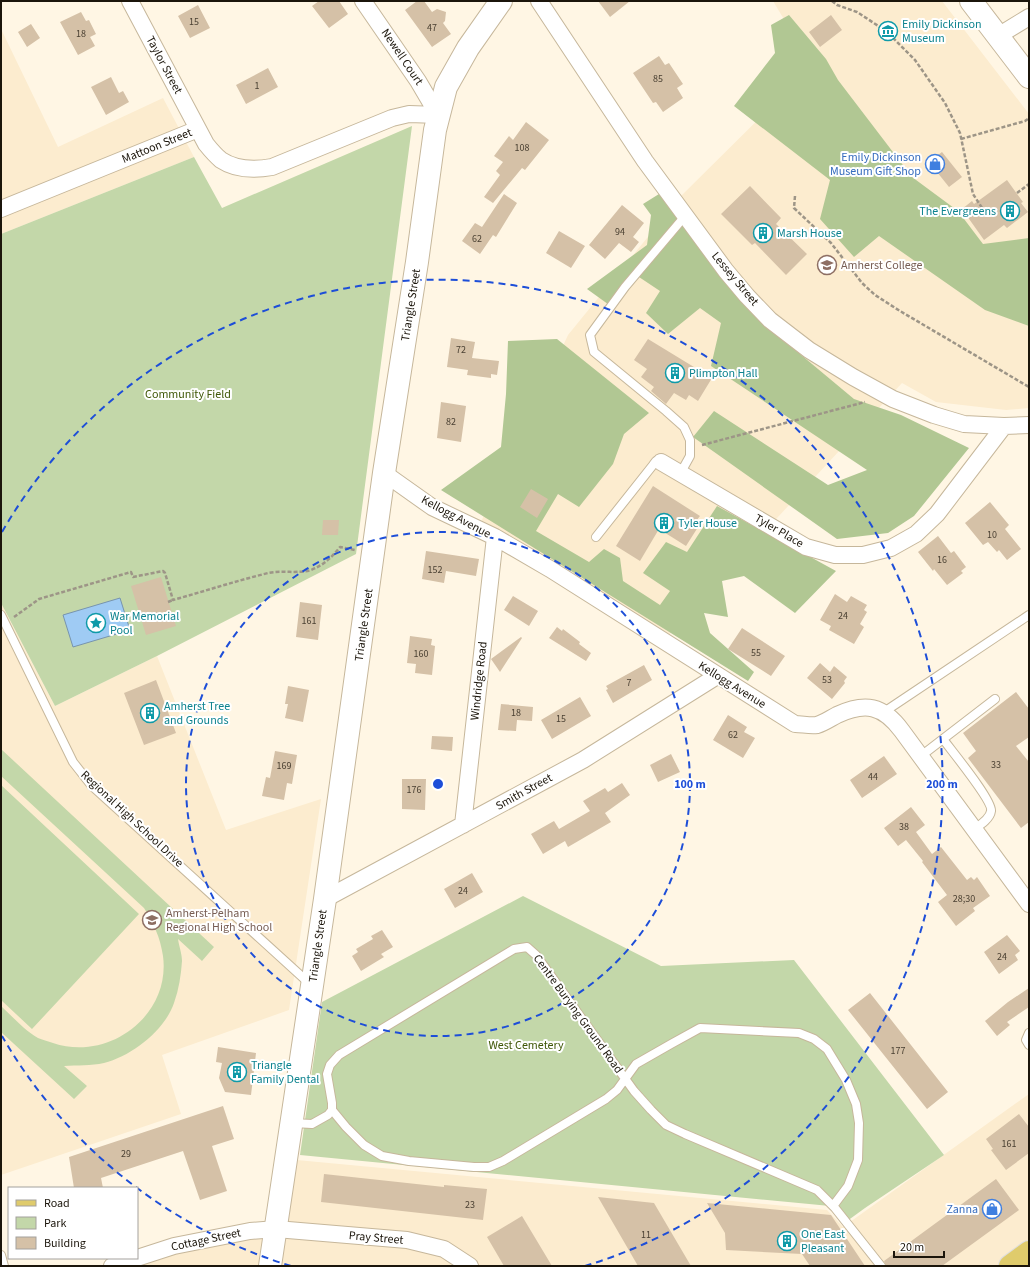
<svg xmlns="http://www.w3.org/2000/svg" width="1030" height="1267" viewBox="0 0 1030 1267" font-family="'Source Sans 3',sans-serif">
<rect width="100%" height="100%" fill="#fff6e4"/>
<path fill="#fceccf" d="M 773,1 L 942,1 L 1029,114 L 1029,408 L 1006,410 L 936,402 L 902,383 L 667,637 L 481,522 L 568,335 L 682,195 L 812,66 Z
M 1,29 L 58,147 L 163,98 L 194,157 L 1,234 Z
M 1,603 L 55,706 L 157,656 L 226,830 L 321,799 L 289,1010 L 162,1055 L 181,1114 L 1,1175 Z
M 1029,1094 L 1029,1266 L 112,1266 L 276,1229 L 286,1159 L 827,1210 L 843,1227 Z"/>
<path fill="#c3d7a9" d="M 412,126 L 356,554 L 157,656 L 55,706 L 1,603 L 1,234 L 194,157 L 222,208 Z
M 1,749 L 214,947 L 202,961 L 178,939 C 179,946 182,954 182,961 C 181,975 179,989 174,1003 C 165,1030 132,1056 104,1063 C 91,1066 77,1065 64,1066 L 87,1086 L 74,1099 L 1,1032 L 1,1006 C 13,1017 24,1030 38,1038 C 42,1040 48,1041 53,1043 C 108,1062 171,1016 163,956 C 160,936 154,925 144,908 L 1,776 Z
M 1,785 L 139,914 L 32,1029 L 1,1000 Z
M 523,896 L 661,966 L 794,960 L 944,1155 L 865,1208 L 843,1224 L 830,1206 L 300,1155 L 322,1002 Z"/>
<path fill="#b1c793" d="M 789,15 L 826,59 L 838,80 L 912,177 L 958,211 L 983,244 L 1029,238 L 1029,326 L 985,310 L 879,236 L 854,257 L 820,219 L 830,180 L 734,106 L 775,53 L 771,25 Z
M 659,194 L 757,315 L 800,354 L 854,399 L 901,415 L 969,448 L 914,516 L 888,533 L 837,539 L 693,437 L 714,411 L 828,485 L 867,470 L 711,366 L 721,323 L 700,308 L 668,334 L 646,313 L 660,291 L 639,277 L 612,307 L 587,289 L 647,245 L 651,215 L 643,204 Z
M 557,339 L 649,413 L 624,434 L 613,464 L 579,507 L 558,494 L 536,531 L 589,562 L 604,549 L 620,558 L 623,581 L 660,605 L 670,591 L 643,573 L 666,542 L 687,552 L 717,506 L 836,571 L 795,613 L 744,576 L 722,581 L 728,617 L 704,613 L 710,633 L 754,672 L 748,681 L 441,490 L 501,447 L 506,394 L 508,341 Z"/>
<path fill="#9fcbf4" stroke="#7794ae" d="M 120,598 L 130,630 L 73,647 L 63,615 Z"/>
<path fill="#d5c1a7" d="M 319,1 L 339,1 L 348,14 L 329,28 L 312,6 Z
M 417,1 L 424,1 L 432,12 L 437,9 L 446,12 L 445,21 L 443,23 L 451,34 L 432,47 L 405,10 Z
M 598,1 L 630,1 L 610,17 Z
M 198,5 L 210,28 L 190,38 L 178,16 Z
M 81,12 L 86,21 L 89,20 L 96,34 L 90,37 L 95,46 L 78,55 L 60,22 Z
M 831,15 L 842,30 L 820,47 L 809,32 Z
M 31,24 L 40,38 L 27,47 L 18,32 Z
M 659,56 L 665,65 L 669,63 L 683,84 L 677,88 L 683,98 L 663,112 L 656,102 L 653,103 L 633,73 Z
M 268,68 L 278,87 L 246,104 L 236,85 Z
M 111,77 L 119,93 L 123,91 L 129,102 L 106,115 L 91,87 Z
M 526,122 L 549,140 L 525,170 L 522,168 L 493,203 L 484,197 L 500,175 L 496,171 L 503,162 L 494,156 L 509,136 L 513,140 Z
M 942,152 L 962,177 L 949,187 L 929,162 Z
M 1007,180 L 1023,202 L 1021,203 L 1028,212 L 1007,228 L 1004,225 L 984,240 L 962,209 L 972,201 L 974,204 Z
M 750,186 L 781,218 L 776,224 L 807,254 L 786,275 L 755,243 L 752,245 L 721,214 Z
M 504,194 L 517,203 L 496,237 L 493,235 L 480,254 L 462,241 L 475,223 L 482,227 Z
M 622,205 L 644,223 L 633,237 L 639,242 L 631,252 L 619,243 L 605,259 L 589,245 Z
M 559,231 L 585,246 L 571,268 L 546,253 Z
M 451,338 L 475,342 L 472,358 L 499,361 L 497,375 L 491,374 L 491,378 L 467,375 L 468,370 L 447,367 Z
M 648,339 L 712,378 L 698,401 L 689,395 L 686,400 L 674,393 L 666,404 L 651,391 L 654,387 L 641,377 L 647,369 L 634,360 Z
M 441,402 L 466,406 L 461,442 L 437,438 Z
M 653,486 L 700,516 L 696,521 L 700,524 L 686,546 L 659,529 L 640,561 L 616,546 Z
M 531,489 L 548,499 L 537,518 L 520,507 Z
M 990,502 L 1009,525 L 1005,529 L 1021,549 L 1007,560 L 999,550 L 997,552 L 988,542 L 983,545 L 965,523 Z
M 323,520 L 339,520 L 338,535 L 322,535 Z
M 938,536 L 951,553 L 954,551 L 966,567 L 961,571 L 963,573 L 947,585 L 934,569 L 933,571 L 918,552 Z
M 426,551 L 479,559 L 476,576 L 446,571 L 444,583 L 422,579 Z
M 161,577 L 176,626 L 146,635 L 131,586 Z
M 835,594 L 847,602 L 851,596 L 867,605 L 864,610 L 867,612 L 860,624 L 864,627 L 854,644 L 829,630 L 831,626 L 820,620 Z
M 513,596 L 538,611 L 529,626 L 504,610 Z
M 300,602 L 322,605 L 318,640 L 296,637 Z
M 557,627 L 562,631 L 563,629 L 580,642 L 579,644 L 591,653 L 586,661 L 549,638 Z
M 742,628 L 785,656 L 771,676 L 728,649 Z
M 410,636 L 432,639 L 431,645 L 435,646 L 432,675 L 415,673 L 416,664 L 407,663 Z
M 521,637 L 522,638 L 500,672 L 491,659 Z
M 820,663 L 830,672 L 834,666 L 847,677 L 844,681 L 845,683 L 832,699 L 807,678 Z
M 644,665 L 652,680 L 613,703 L 606,690 L 608,689 L 606,686 Z
M 156,680 L 176,733 L 144,745 L 124,693 Z
M 288,686 L 309,690 L 303,722 L 285,718 L 288,704 L 285,704 Z
M 1016,692 L 1029,709 L 1029,737 L 1016,746 L 1029,762 L 1029,822 L 1021,828 L 968,758 L 976,751 L 963,733 Z
M 580,697 L 591,716 L 552,739 L 541,720 Z
M 501,704 L 533,707 L 532,721 L 517,720 L 516,731 L 498,730 Z
M 728,715 L 747,727 L 744,732 L 755,738 L 743,758 L 713,740 Z
M 432,736 L 453,737 L 452,751 L 431,749 Z
M 275,751 L 297,755 L 292,784 L 287,783 L 284,800 L 262,796 L 266,777 L 270,778 Z
M 671,754 L 680,772 L 658,782 L 650,765 Z
M 884,756 L 897,774 L 862,798 L 850,780 Z
M 402,779 L 426,779 L 425,810 L 402,809 Z
M 622,783 L 630,795 L 605,813 L 611,822 L 568,847 L 565,841 L 543,854 L 531,834 L 554,821 L 559,829 L 590,811 L 583,801 L 605,788 L 608,792 Z
M 911,807 L 925,825 L 916,832 L 932,854 L 941,847 L 967,880 L 971,877 L 974,880 L 977,877 L 990,896 L 973,908 L 975,911 L 956,926 L 938,902 L 947,895 L 922,862 L 923,861 L 906,840 L 898,846 L 884,828 Z
M 472,873 L 483,892 L 455,908 L 444,889 Z
M 382,930 L 393,947 L 381,954 L 384,957 L 361,971 L 352,956 L 358,952 L 356,949 L 373,939 L 371,936 Z
M 1007,935 L 1020,951 L 1015,955 L 1018,960 L 999,974 L 984,952 Z
M 1029,988 L 1029,1007 L 1007,1022 L 1010,1025 L 997,1036 L 985,1021 L 1008,1002 Z
M 870,993 L 948,1092 L 927,1109 L 848,1010 Z
M 218,1047 L 256,1053 L 251,1095 L 225,1092 L 219,1078 L 222,1063 L 216,1062 Z
M 223,1106 L 234,1139 L 212,1146 L 227,1191 L 200,1200 L 183,1151 L 101,1178 L 103,1188 L 74,1188 L 69,1157 Z
M 1019,1114 L 1029,1127 L 1029,1153 L 1006,1170 L 991,1150 L 993,1149 L 986,1139 Z
M 324,1174 L 444,1187 L 444,1185 L 487,1189 L 483,1220 L 321,1202 Z
M 996,1179 L 1019,1210 L 942,1266 L 886,1266 L 884,1261 Z
M 598,1197 L 654,1203 L 691,1266 L 638,1266 Z
M 707,1203 L 831,1215 L 865,1266 L 810,1266 L 802,1254 L 726,1250 L 725,1233 Z
M 522,1216 L 552,1266 L 504,1266 L 487,1237 Z"/>
<g fill="none" stroke-linecap="round" stroke-linejoin="round">
<defs>
<path id="lane" d="M 680,474 L 690,456 L 690,440 L 684,427 L 666,411 L 594,352 L 590,335 L 625,287 L 685,216
M 596,537 L 653,465 L 656,461 L 661,462
M 1,615 L 73,762 L 91,785 L 310,984
M 884,712 L 1029,615
M 943,739 L 995,699
M 921,756 L 943,739 C 951,750 993,801 991,811 C 990,819 980,825 974,829
M 1029,1033 L 1026,1040 L 1029,1045
M 332,1110 L 346,1127 L 364,1145 L 382,1156 L 409,1161 L 474,1167 L 489,1167 L 503,1161 L 606,1099 L 617,1090 L 636,1064 L 671,1044 L 700,1028 L 799,1033 L 814,1039 L 827,1049 L 846,1080 L 856,1104 L 859,1123 L 858,1160 L 848,1186 L 833,1206
M 293,1123 L 312,1124 L 328,1115 L 332,1110 L 332,1103 L 327,1074 L 330,1065 L 339,1055 L 514,949 L 527,947 L 536,955 L 634,1091 L 651,1110 L 666,1125 L 685,1134 L 817,1190 L 835,1208 L 881,1266
M 1,1255 L 4,1266"/>
<path id="street" d="M 130,1 L 206,144 C 210,149 215,155 221,160 C 236,170 255,170 272,167 L 392,118 L 409,114 L 438,115
M 363,1 L 418,81 L 438,115
M 539,1 L 645,161 L 726,271 L 747,296 L 770,320 L 809,350 L 853,377 L 893,399 L 934,415 L 964,424 L 1004,426 L 1029,425
M 998,36 L 1029,17
M 1,209 L 198,129
M 661,462 L 806,547 L 835,555 L 863,555 L 891,548 L 916,534 L 937,514 L 1004,426
M 384,473 L 432,507 L 495,537 L 550,569 L 795,724 C 802,724 810,726 817,725 C 824,723 831,718 837,715 C 865,702 883,705 902,731 L 1029,904
M 463,825 L 495,537
M 325,899 L 583,760 L 717,676
M 137,1258 L 174,1246 L 250,1231 L 276,1229 L 407,1240 L 444,1249 L 470,1266
M 112,1266 L 137,1258"/>
<path id="secondary" d="M 971,1 L 1029,77
M 270,1266 L 325,899 L 384,473 L 417,262 L 435,130 L 446,87 L 468,48 L 501,1"/>
<path id="primary" d="M 1010,1266 L 1029,1252"/>
</defs>
<use href="#lane" stroke="#c6b79b" stroke-width="10"/>
<use href="#street" stroke="#c6b79b" stroke-width="18"/>
<use href="#secondary" stroke="#c6b79b" stroke-width="24"/>
<use href="#primary" stroke="#dfdedd" stroke-width="24"/>
<path stroke="#9d9587" stroke-width="2.5" stroke-dasharray="4 2" stroke-linecap="butt" d="M 832,1 L 837,5 L 857,12 L 886,31 L 915,60 L 945,103 L 960,133 L 973,194 L 986,214
M 961,139 L 1025,121 L 1029,118
M 1017,193 L 1029,184
M 795,196 L 794,208 L 831,243 L 862,283 L 875,295 L 900,311 L 1029,387
M 702,445 L 865,402
M 168,602 L 173,600
M 14,617 L 39,599 L 131,572 L 133,577 L 163,571 L 165,573 L 173,600 C 205,591 236,581 268,573 C 282,570 297,574 311,570 C 324,565 332,557 340,547 L 355,550"/>
<use href="#lane" stroke="#fff" stroke-width="8"/>
<use href="#street" stroke="#fff" stroke-width="16"/>
<use href="#secondary" stroke="#fff" stroke-width="22"/>
<use href="#primary" stroke="#dfcb6c" stroke-width="22"/>
</g>
<g fill="none" stroke="#1d4ed8" stroke-width="2" stroke-dasharray="7 5">
<circle cx="438" cy="784" r="252"/>
<path d="M291 1266A504 504 0 0 1 2 1036M2 532A504 504 0 1 1 585 1266"/>
</g>
<defs>
<symbol id="museum-ring" viewBox="-11 -11 22 22"><circle r="9.5" fill="#fff" stroke="#0f9aa8" stroke-width="1.5"/><path d="M0-6L6-3V-2H-6V-3ZM-5-1h2V3h-2ZM-1-1h2V3h-2ZM3-1h2V3H3ZM-6 4H6V6H-6Z" fill="#0f9aa8"/></symbol>
<symbol id="shop-ring" viewBox="-11 -11 22 22"><circle r="9.5" fill="#fff" stroke="#3f7fe0" stroke-width="1.5"/><path d="M-5-2.5h2.3a2.7 3.5 0 0 1 5.4 0H5L5.5 6h-11ZM-1.5-2.5h3a1.5 2.3 0 0 0-3 0Z" fill="#3f7fe0"/></symbol>
<symbol id="building-ring" viewBox="-11 -11 22 22"><circle r="9.5" fill="#fff" stroke="#0f9aa8" stroke-width="1.5"/><path d="M-4-6H4V6H1V3H-1V6H-4ZM-2.5-4.3h1.7v1.8h-1.7ZM.8-4.3h1.7v1.8H.8ZM-2.5-1h1.7V.8h-1.7ZM.8-1h1.7V.8H.8Z" fill="#0f9aa8"/></symbol>
<symbol id="university-ring" viewBox="-11 -11 22 22"><circle r="9.5" fill="#fff" stroke="#8d6e63" stroke-width="1.5"/><path d="M0-5L7-2L0 1L-7-2ZM-4 1L0 2.5L4 1V4Q0 6-4 4Z" fill="#8d6e63"/></symbol>
<symbol id="sight-ring" viewBox="-11 -11 22 22"><circle r="9.5" fill="#fff" stroke="#0f9aa8" stroke-width="1.5"/><path d="M0-6L1.8-2.2L6-1.7L2.9 1.2L3.7 5.4L0 3.3L-3.7 5.4L-2.9 1.2L-6-1.7L-1.8-2.2Z" fill="#0f9aa8"/></symbol>
<symbol id="school-ring" viewBox="-11 -11 22 22"><circle r="9.5" fill="#fff" stroke="#8d6e63" stroke-width="1.5"/><path d="M0-5L7-2L0 1L-7-2ZM-4 1L0 2.5L4 1V4Q0 6-4 4Z" fill="#8d6e63"/></symbol>
</defs>
<g fill-rule="evenodd">
<use href="#museum-ring" x="877" y="20" width="22" height="22"/>
<use href="#shop-ring" x="924" y="153" width="22" height="22"/>
<use href="#building-ring" x="999" y="200" width="22" height="22"/>
<use href="#building-ring" x="752" y="222" width="22" height="22"/>
<use href="#university-ring" x="816" y="254" width="22" height="22"/>
<use href="#building-ring" x="664" y="362" width="22" height="22"/>
<use href="#building-ring" x="653" y="512" width="22" height="22"/>
<use href="#sight-ring" x="85" y="612" width="22" height="22"/>
<use href="#building-ring" x="139" y="702" width="22" height="22"/>
<use href="#school-ring" x="141" y="909" width="22" height="22"/>
<use href="#building-ring" x="226" y="1061" width="22" height="22"/>
<use href="#shop-ring" x="981" y="1198" width="22" height="22"/>
<use href="#building-ring" x="776" y="1230" width="22" height="22"/>
</g>
<g text-anchor="middle" dominant-baseline="central" stroke-width="4" stroke-linejoin="round" paint-order="stroke">
<g font-size="10" fill="#4a4032">
<text x="194" y="22">15</text>
<text x="432" y="28">47</text>
<text x="81" y="34">18</text>
<text x="658" y="79">85</text>
<text x="257" y="86">1</text>
<text x="522" y="148">108</text>
<text x="620" y="232">94</text>
<text x="477" y="239">62</text>
<text x="461" y="350">72</text>
<text x="451" y="422">82</text>
<text x="992" y="535">10</text>
<text x="942" y="560">16</text>
<text x="435" y="570">152</text>
<text x="843" y="616">24</text>
<text x="309" y="621">161</text>
<text x="756" y="653">55</text>
<text x="421" y="654">160</text>
<text x="827" y="680">53</text>
<text x="629" y="683">7</text>
<text x="516" y="713">18</text>
<text x="561" y="719">15</text>
<text x="733" y="735">62</text>
<text x="996" y="765">33</text>
<text x="284" y="766">169</text>
<text x="873" y="777">44</text>
<text x="414" y="790">176</text>
<text x="904" y="827">38</text>
<text x="463" y="891">24</text>
<text x="964" y="899">28;30</text>
<text x="1002" y="957">24</text>
<text x="898" y="1051">177</text>
<text x="1009" y="1144">161</text>
<text x="126" y="1154">29</text>
<text x="470" y="1205">23</text>
<text x="646" y="1235">11</text>
</g>
<g font-size="12" fill="#0d838f" stroke="#fff" text-anchor="start">
<text x="902" y="24">Emily Dickinson<tspan x="902" dy="14">Museum</tspan></text>
<text x="996" y="211" text-anchor="end">The Evergreens</text>
<text x="777" y="233">Marsh House</text>
<text x="689" y="373">Plimpton Hall</text>
<text x="678" y="523">Tyler House</text>
<text x="110" y="616">War Memorial<tspan x="110" dy="14">Pool</tspan></text>
<text x="164" y="706">Amherst Tree<tspan x="164" dy="14">and Grounds</tspan></text>
<text x="251" y="1065">Triangle<tspan x="251" dy="14">Family Dental</tspan></text>
<text x="801" y="1234">One East<tspan x="801" dy="14">Pleasant</tspan></text>
</g>
<g font-size="12" fill="#1b150b" stroke="#fff">
<text transform="translate(402 57) rotate(56)">Newell Court</text>
<text transform="translate(164 65) rotate(62)">Taylor Street</text>
<text transform="translate(157 146) rotate(-22)">Mattoon Street</text>
<text transform="translate(735 279) rotate(50)">Lessey Street</text>
<text transform="translate(411 305) rotate(-81)">Triangle Street</text>
<text transform="translate(456 517) rotate(28)">Kellogg Avenue</text>
<text transform="translate(779 531) rotate(30)">Tyler Place</text>
<text transform="translate(364 625) rotate(-82)">Triangle Street</text>
<text transform="translate(479 681) rotate(-84)">Windridge Road</text>
<text transform="translate(732 685) rotate(32)">Kellogg Avenue</text>
<text transform="translate(524 792) rotate(-29)">Smith Street</text>
<text transform="translate(132 819) rotate(43)">Regional High School Drive</text>
<text transform="translate(318 946) rotate(-82)">Triangle Street</text>
<text transform="translate(578 1014) rotate(54)">Centre Burying Ground Road</text>
<text transform="translate(376 1238) rotate(5)">Pray Street</text>
<text transform="translate(206 1240) rotate(-12)">Cottage Street</text>
</g>
<g font-size="12" fill="#366cbe" stroke="#fff" text-anchor="end">
<text x="921" y="157">Emily Dickinson<tspan x="921" dy="14">Museum Gift Shop</tspan></text>
<text x="978" y="1209">Zanna</text>
</g>
<g font-size="12" fill="#785e54" stroke="#fff" text-anchor="start">
<text x="841" y="265">Amherst College</text>
<text x="166" y="913">Amherst-Pelham<tspan x="166" dy="14">Regional High School</tspan></text>
</g>
<g font-size="12" fill="#405808" stroke="#fff">
<text x="188" y="394">Community Field</text>
<text x="526" y="1045">West Cemetery</text>
</g>
</g>
<circle cx="438" cy="784" r="6" fill="#1d4ed8" stroke="#fff" stroke-width="2"/>
<g font-size="12" text-anchor="middle" font-weight="bold" fill="#1d4ed8" stroke="#fff" stroke-width="4" stroke-linejoin="round" paint-order="stroke">
<text x="690" y="788">100 m</text>
<text x="942" y="788">200 m</text>
</g>
<rect width="1030" height="1267" fill="none" stroke="#1b150b" stroke-width="4"/>
<rect x="8" y="1187" width="130" height="72" fill="#ffffff" stroke="#a4a19d"/>
<rect x="16" y="1200" width="20" height="6" fill="#dfcb6c" stroke="#a4a19d"/>
<text x="44" y="1207" font-size="12" fill="#1b150b">Road</text>
<rect x="16" y="1217" width="20" height="12" fill="#c3d7a9" stroke="#a4a19d"/>
<text x="44" y="1227" font-size="12" fill="#1b150b">Park</text>
<rect x="16" y="1237" width="20" height="12" fill="#d5c1a7" stroke="#a4a19d"/>
<text x="44" y="1247" font-size="12" fill="#1b150b">Building</text>
<path d="M894 1251v6h50v-6" fill="none" stroke="#1b150b" stroke-width="2"/>
<text x="900" y="1251" font-size="12" fill="#1b150b" stroke="#ffffff" stroke-width="3" paint-order="stroke">20 m</text>
</svg>
